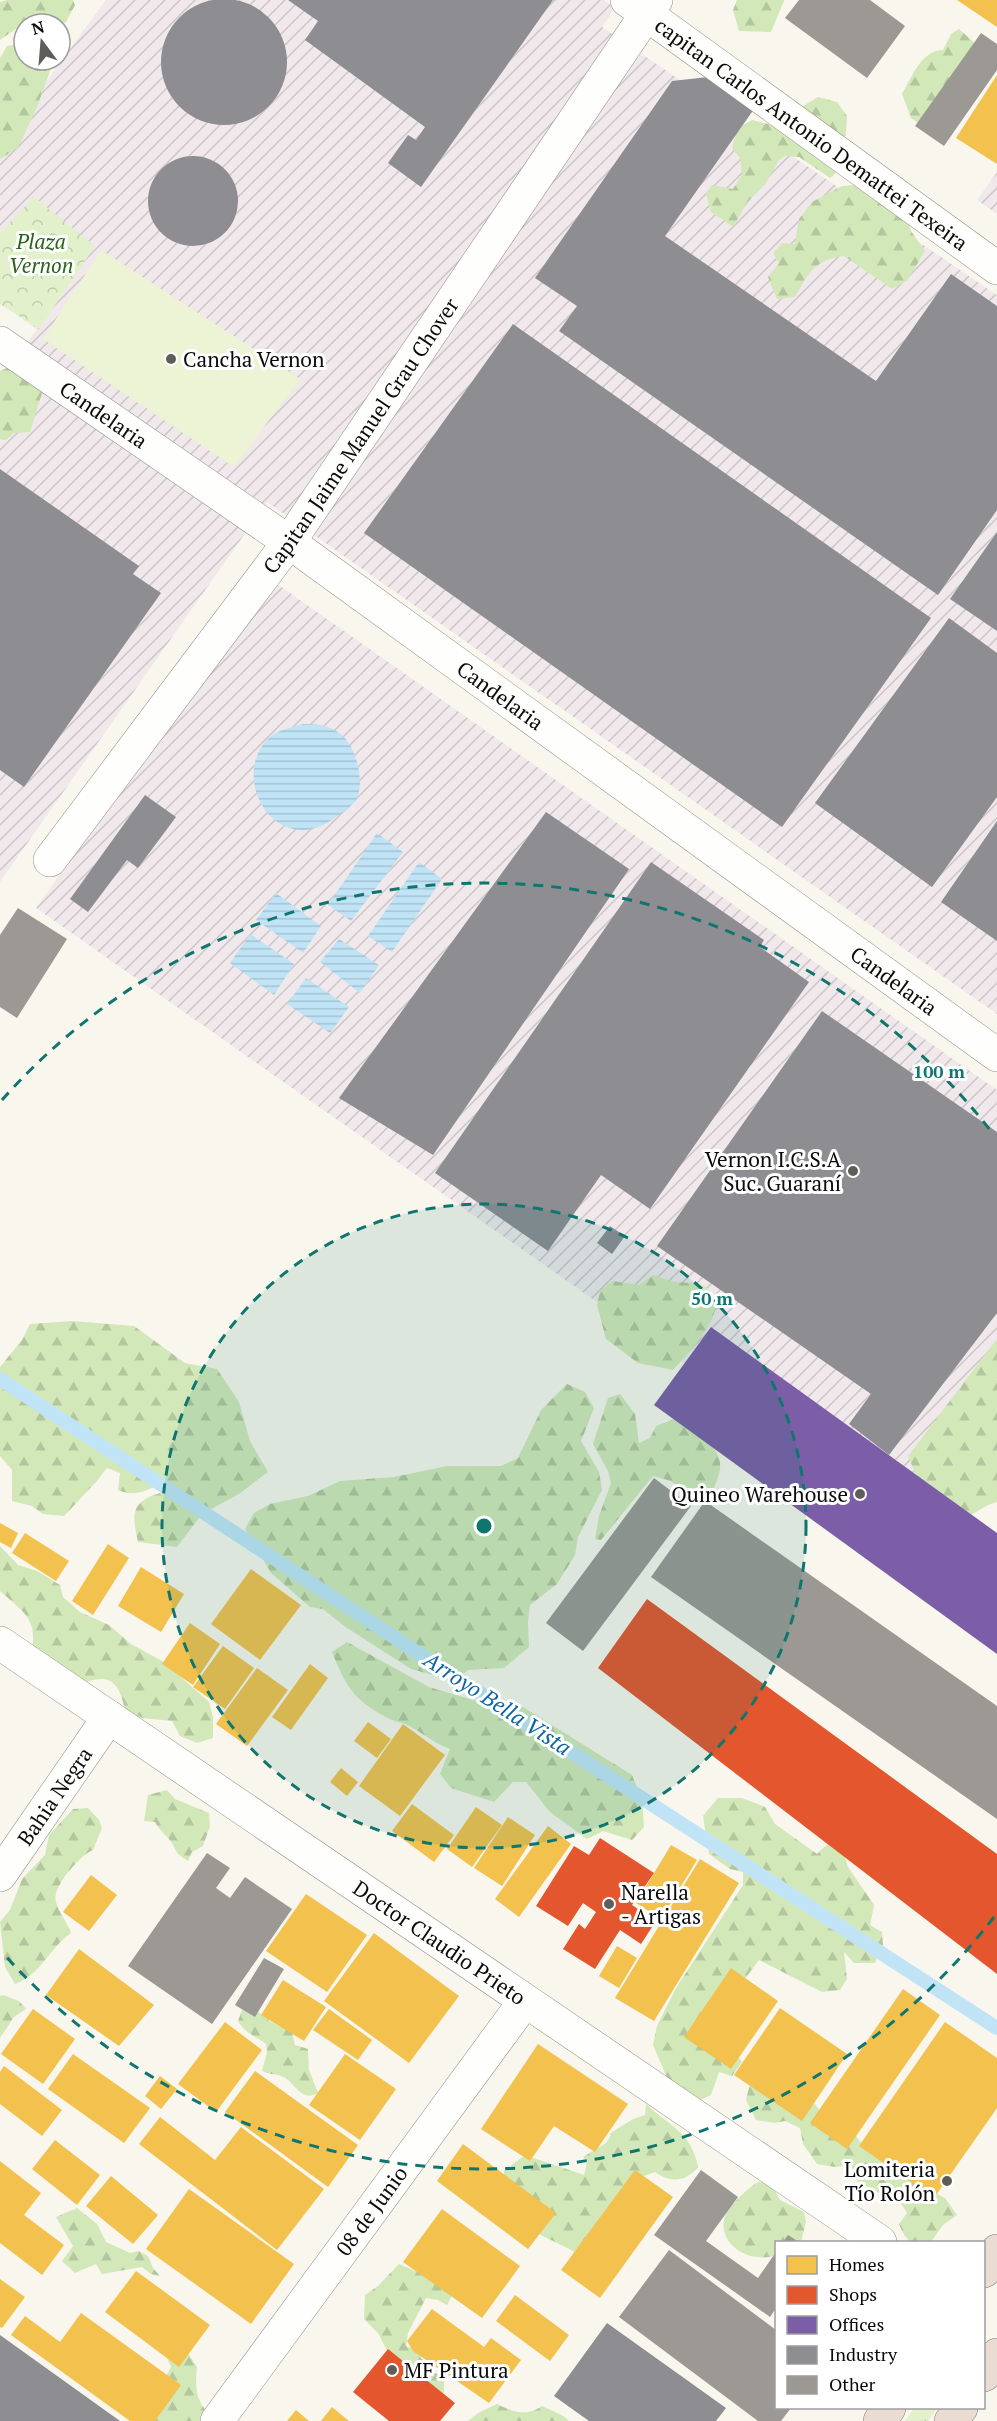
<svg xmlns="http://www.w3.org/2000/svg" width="997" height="2421" viewBox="0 0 997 2421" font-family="'PT Serif',serif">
<defs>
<pattern id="industrial-furrows" width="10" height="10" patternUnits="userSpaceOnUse" patternTransform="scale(1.5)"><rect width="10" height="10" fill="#f0e8eb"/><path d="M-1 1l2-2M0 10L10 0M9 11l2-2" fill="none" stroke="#ccc6c8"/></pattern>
<pattern id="grass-tufts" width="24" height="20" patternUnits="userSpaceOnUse" patternTransform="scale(1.5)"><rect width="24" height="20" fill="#e2f0cb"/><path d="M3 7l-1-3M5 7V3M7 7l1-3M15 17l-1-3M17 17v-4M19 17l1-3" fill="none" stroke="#c1ccad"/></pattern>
<pattern id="forest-firs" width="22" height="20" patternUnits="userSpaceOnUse" patternTransform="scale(1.5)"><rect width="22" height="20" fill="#d2e8b9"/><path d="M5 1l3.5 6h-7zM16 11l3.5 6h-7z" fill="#b3c69e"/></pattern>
<pattern id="park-crowns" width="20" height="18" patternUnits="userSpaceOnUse" patternTransform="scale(1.5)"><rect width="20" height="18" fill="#e2f0cb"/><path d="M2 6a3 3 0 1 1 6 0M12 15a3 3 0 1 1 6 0" fill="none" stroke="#c1ccad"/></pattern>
<pattern id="water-rules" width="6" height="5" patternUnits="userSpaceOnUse" patternTransform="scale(1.5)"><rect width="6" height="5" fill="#c0e4f6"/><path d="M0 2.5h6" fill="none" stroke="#a4c2d2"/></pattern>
</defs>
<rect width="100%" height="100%" fill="#f9f6ed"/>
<path fill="url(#industrial-furrows)" d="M 106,0 L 604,0 L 615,8 L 602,27 L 997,295 L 997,1014 L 267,502 L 0,882 L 0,380 L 37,329 L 0,303 L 0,144 Z
M 997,172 L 997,214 L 977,200 Z
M 270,579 L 997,1090 L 997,1385 L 903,1517 L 36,908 Z"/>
<path fill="url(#grass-tufts)" d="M 914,2408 L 937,2408 L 928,2421 L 905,2421 Z"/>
<path fill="url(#forest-firs)" d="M 7,0 L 73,0 L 75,5 L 66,22 L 60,25 L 24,24 L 24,27 L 17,28 L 0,40 L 0,2 Z
M 737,0 L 784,0 L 784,1 L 771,32 L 739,31 L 733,10 Z
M 959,29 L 976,44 L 920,124 L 911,118 L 902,94 C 911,79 921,50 943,50 L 951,34 Z
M 24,43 L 24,60 L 54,60 L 37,107 L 18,148 L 0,159 L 0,58 L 7,46 Z
M 818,97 L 837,102 L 847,116 L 846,136 L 837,138 C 841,155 845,168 830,178 L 799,157 L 785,156 L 779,160 L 765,184 L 747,203 L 733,227 L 711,212 L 706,194 L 712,185 L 733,189 L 742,175 L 740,158 L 732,148 L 738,128 L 752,120 L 772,125 Z
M 882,183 L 904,204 L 911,231 L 925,251 L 907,281 L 892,289 L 844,256 C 815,259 808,274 795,297 L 777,299 L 768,277 L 779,263 L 773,253 L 782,243 L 795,244 L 799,219 L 812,202 L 842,186 Z
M 32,357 L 46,380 L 30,432 L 14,433 L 6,440 L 0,439 L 0,371 Z
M 653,1275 C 660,1277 668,1281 676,1282 C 683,1283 692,1282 699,1284 C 743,1299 688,1353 673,1370 L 638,1363 L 606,1339 L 597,1305 L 600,1291 L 613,1281 L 639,1285 Z
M 72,1321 L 134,1326 L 185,1363 L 217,1369 L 239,1402 L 250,1441 L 268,1472 L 239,1494 L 202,1514 L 177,1547 L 138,1542 C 132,1515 130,1502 160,1493 L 164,1482 C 147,1490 136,1498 118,1490 L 120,1473 L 107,1468 L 96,1482 L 64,1516 L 43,1514 L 32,1506 L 12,1501 L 12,1470 L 0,1456 L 0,1367 L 22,1340 L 30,1324 Z
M 997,1339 L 997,1502 L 988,1505 L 955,1524 L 930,1508 L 908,1456 Z
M 567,1384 L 585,1392 L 594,1408 L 581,1441 L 599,1472 L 602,1490 L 578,1537 L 575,1555 L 557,1584 L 530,1605 L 528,1622 L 529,1647 L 504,1668 L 468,1670 L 455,1681 L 411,1669 L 344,1626 L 323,1609 L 310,1607 L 271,1573 L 245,1529 L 254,1513 L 270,1504 L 308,1496 L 340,1481 L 394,1477 L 447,1466 L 501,1466 L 518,1458 L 541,1410 Z
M 620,1394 L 635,1414 L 639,1443 L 650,1438 L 656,1426 L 674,1419 C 691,1430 723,1444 720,1469 C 719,1476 715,1484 713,1492 L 697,1498 L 687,1494 L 671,1481 L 653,1476 L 601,1540 L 595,1539 L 599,1516 L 611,1483 L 608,1471 L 593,1444 L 608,1398 Z
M 0,1546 L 18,1565 L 37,1571 L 60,1585 L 63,1597 L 80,1612 L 109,1625 L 131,1644 L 164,1662 L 209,1702 L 213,1717 L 213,1738 L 197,1743 L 180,1736 L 172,1721 L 142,1718 L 125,1709 C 118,1680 109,1673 81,1684 L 32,1650 C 38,1618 21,1610 0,1591 Z
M 347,1642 L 429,1687 L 504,1709 L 523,1707 L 632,1775 L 642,1800 L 644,1827 L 632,1840 L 603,1831 L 587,1839 L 550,1812 L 526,1782 L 513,1782 L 494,1802 L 451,1788 L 440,1774 L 450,1749 C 433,1743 421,1731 405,1724 C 401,1722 396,1722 392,1720 C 355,1702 347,1689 332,1652 Z
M 167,1790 L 175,1799 L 209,1813 L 210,1826 L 203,1846 L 192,1852 L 188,1861 C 171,1851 178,1849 168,1838 C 163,1833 159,1829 155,1822 L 144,1821 L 148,1795 Z
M 718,1798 L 742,1798 L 765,1807 L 775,1824 L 817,1854 C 824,1847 830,1840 841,1845 L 848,1867 L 874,1905 L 870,1925 L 882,1932 L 883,1946 L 875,1963 L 854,1963 L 844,1952 L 847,1979 L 840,1990 L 822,1992 L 759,1960 L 704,2034 L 734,2050 L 742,2062 L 732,2076 L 719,2072 L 711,2095 L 696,2102 L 671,2087 L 653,2045 L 657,2026 L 676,1988 L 743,1885 L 743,1872 L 730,1869 L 709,1854 L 703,1816 Z
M 88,1808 L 99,1820 L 102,1828 L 93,1850 C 80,1855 51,1888 56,1902 C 59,1913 67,1922 71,1933 C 49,1948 41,1975 15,1984 L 5,1967 L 0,1922 L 10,1910 L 22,1879 L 45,1855 L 49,1835 L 73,1809 Z
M 3,1995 L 19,2001 L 26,2009 L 14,2017 L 0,2038 L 0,1996 Z
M 243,2007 L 252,2007 L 271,2022 L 292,2032 L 295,2045 L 308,2049 L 309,2070 L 318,2093 C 299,2103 296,2081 281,2076 C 274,2073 269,2075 262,2071 L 267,2052 L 266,2044 C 255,2036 245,2033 238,2021 Z
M 751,2079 L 815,2104 L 824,2116 L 850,2128 L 864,2147 L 884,2157 L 894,2172 L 945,2198 L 957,2215 L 943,2225 L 931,2242 C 911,2244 907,2243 899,2224 L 907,2213 L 902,2205 L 858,2182 L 851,2165 L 835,2167 L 817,2164 L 803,2144 L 800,2128 L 785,2121 L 775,2123 L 756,2120 L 746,2100 Z
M 646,2104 C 670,2127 691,2131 698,2167 C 686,2182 670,2183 655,2172 L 644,2176 L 582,2259 L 573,2251 L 539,2234 L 503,2188 L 504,2171 L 525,2155 L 584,2175 L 587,2163 L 583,2157 L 606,2143 L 611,2135 L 609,2134 L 633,2119 L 645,2115 Z
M 758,2182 L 771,2183 L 780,2200 L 804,2212 L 806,2222 L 801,2242 L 776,2242 L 776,2255 C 754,2264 719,2248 724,2220 C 726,2208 748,2188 758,2182 Z
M 77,2208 L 97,2224 L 106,2242 L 130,2253 L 139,2251 L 148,2256 L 153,2268 L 160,2276 L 151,2274 L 142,2267 L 102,2274 L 96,2264 L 75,2273 L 62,2261 L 73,2246 L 56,2217 Z
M 399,2264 L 415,2271 L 427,2273 L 452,2296 L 447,2305 L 438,2300 L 426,2298 L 408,2333 L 406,2346 L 417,2350 L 424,2363 L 444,2380 L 444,2394 L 390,2356 L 378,2333 L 364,2319 L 365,2295 L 378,2286 Z
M 185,2349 L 197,2367 C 195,2387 195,2402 212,2416 L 210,2421 L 130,2421 L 164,2380 L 171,2367 L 167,2358 Z
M 497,2404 C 513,2412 526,2417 542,2406 C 551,2411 562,2413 569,2421 L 468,2421 L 478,2413 Z"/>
<path fill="url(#park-crowns)" d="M 34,197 L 95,246 L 39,329 L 0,304 L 0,233 Z"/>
<path fill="#ecf4d5" d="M 101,250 L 300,379 L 234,467 L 43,339 Z"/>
<path fill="url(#water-rules)" d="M 303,724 C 336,723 353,737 359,771 C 360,780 361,789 357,798 C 353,807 341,813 333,819 C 324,826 311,831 299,830 C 257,826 238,767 269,738 C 277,730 292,727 303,724 Z
M 377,833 L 403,852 L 351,921 L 328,905 Z
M 419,862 L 442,879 L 392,952 L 368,936 Z
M 276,893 L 321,926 L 303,953 L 256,920 Z
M 250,934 L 294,964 L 274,995 L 230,963 Z
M 339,939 L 379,965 L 360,993 L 320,962 Z
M 306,978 L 349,1007 L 330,1033 L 287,1004 Z"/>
<path fill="#f2c14e" d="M 957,0 L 997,0 L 997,27 Z
M 997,75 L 997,164 L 956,138 Z
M 0,1523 L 18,1533 L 11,1548 L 0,1542 Z
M 25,1533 L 69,1561 L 56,1581 L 12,1553 Z
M 108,1544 L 129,1558 L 93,1615 L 72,1601 Z
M 141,1567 L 184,1594 L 161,1632 L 118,1606 Z
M 251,1569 L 301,1605 L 260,1660 L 211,1624 Z
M 190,1623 L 220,1644 L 193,1685 L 162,1664 Z
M 223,1646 L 254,1668 L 225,1709 L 193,1687 Z
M 310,1664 L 328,1678 L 291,1730 L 272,1717 Z
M 257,1668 L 288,1690 L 247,1746 L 216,1724 Z
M 368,1722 L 391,1739 L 377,1758 L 354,1741 Z
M 403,1724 L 445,1755 L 400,1816 L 359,1786 Z
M 341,1768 L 358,1782 L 347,1796 L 330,1782 Z
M 412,1804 L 454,1835 L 434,1862 L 392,1831 Z
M 476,1807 L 502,1825 L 472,1867 L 447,1849 Z
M 508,1817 L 535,1835 L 502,1886 L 474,1868 Z
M 548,1826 L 571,1844 L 519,1917 L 495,1899 Z
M 671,1845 L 697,1860 L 661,1919 L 636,1903 Z
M 700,1859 L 739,1883 L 654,2021 L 615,1998 Z
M 91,1875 L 117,1895 L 89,1931 L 63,1912 Z
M 306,1894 L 367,1935 L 327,1992 L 266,1951 Z
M 374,1933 L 459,1996 L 409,2063 L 324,2001 Z
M 617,1946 L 637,1958 L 619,1988 L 599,1976 Z
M 79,1949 L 154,2005 L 119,2046 L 46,1995 Z
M 731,1968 L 778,2001 L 731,2069 L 684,2037 Z
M 283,1980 L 326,2007 L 304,2041 L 261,2015 Z
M 903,1989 L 940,2015 L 847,2149 L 810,2123 Z
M 780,2008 L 847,2054 L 802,2121 L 734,2075 Z
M 33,2009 L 75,2039 L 43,2084 L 1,2054 Z
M 329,2009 L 372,2040 L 358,2060 L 313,2030 Z
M 225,2022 L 262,2050 L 216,2112 L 178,2084 Z
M 945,2022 L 997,2058 L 997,2108 L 934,2198 L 859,2146 Z
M 538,2044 L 628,2104 L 595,2152 L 554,2126 L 530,2161 L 481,2129 Z
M 73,2054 L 150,2108 L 124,2143 L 48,2089 Z
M 345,2054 L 396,2089 L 360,2140 L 309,2105 Z
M 4,2066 L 62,2110 L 42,2136 L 0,2104 L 0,2072 Z
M 255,2071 L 358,2145 L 328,2187 L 225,2112 Z
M 160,2076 L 177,2089 L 161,2109 L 145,2096 Z
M 160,2117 L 215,2160 L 241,2127 L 324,2189 L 277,2250 L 139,2144 Z
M 55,2140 L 100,2175 L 77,2205 L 32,2169 Z
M 463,2144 L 556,2213 L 528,2249 L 437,2181 Z
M 0,2161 L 41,2193 L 24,2215 L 64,2245 L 42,2275 L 0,2243 Z
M 635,2170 L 673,2197 L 600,2298 L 561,2270 Z
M 111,2176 L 158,2215 L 133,2244 L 86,2206 Z
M 189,2189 L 294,2264 L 251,2324 L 146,2249 Z
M 442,2209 L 520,2266 L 482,2318 L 403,2262 Z
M 136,2271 L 210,2325 L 179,2367 L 105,2312 Z
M 0,2279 L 25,2297 L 2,2328 L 0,2327 Z
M 515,2295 L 569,2335 L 550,2361 L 496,2321 Z
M 432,2309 L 484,2347 L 491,2338 L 521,2360 L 489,2403 L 413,2351 L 407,2341 Z
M 81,2313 L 181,2385 L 155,2421 L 130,2421 L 11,2335 L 25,2316 L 60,2342 Z
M 332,2407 L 349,2421 L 321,2421 Z
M 296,2410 L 309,2421 L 287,2421 Z"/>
<path fill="#e4572e" d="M 647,1599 L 997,1854 L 997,1974 L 598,1668 Z
M 600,1838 L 654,1873 L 632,1905 L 656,1921 L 641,1944 L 620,1930 L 595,1969 L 563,1949 L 579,1924 L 585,1929 L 596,1912 L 583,1903 L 568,1926 L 536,1906 L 574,1846 L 589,1855 Z
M 388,2349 L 455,2403 L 440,2421 L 389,2421 L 353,2392 Z"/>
<path fill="#7b5ea7" d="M 711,1327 L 997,1533 L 997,1654 L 654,1405 Z"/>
<path fill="#8d8d92" d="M161 62a63 63 0 1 1 126 0a63 63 0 1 1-126 0Z
M 288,0 L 553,0 L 421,187 L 388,163 L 408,135 L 416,140 L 425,127 L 305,40 L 318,21 Z
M 708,77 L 754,109 L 665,236 L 876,381 L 951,274 L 997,306 L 997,510 L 938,595 L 559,331 L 577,306 L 535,278 L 672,81 Z
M148 201a45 45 0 1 1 90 0a45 45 0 1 1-90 0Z
M 513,324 L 931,618 L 782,827 L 364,533 Z
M 0,469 L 139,566 L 133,574 L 161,593 L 24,787 L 0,770 Z
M 997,532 L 997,631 L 950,599 Z
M 949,618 L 997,653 L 997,797 L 932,887 L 815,803 Z
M 145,795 L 176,817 L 138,868 L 127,860 L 88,912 L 70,899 Z
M 546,812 L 629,869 L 433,1155 L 339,1098 Z
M 997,821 L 997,941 L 941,902 Z
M 651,862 L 764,940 L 760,947 L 809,982 L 650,1209 L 601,1175 L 548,1251 L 435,1173 Z
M 822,1011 L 997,1132 L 997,1313 L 889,1455 L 849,1424 L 871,1394 L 657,1246 Z
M 610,1226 L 625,1236 L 612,1254 L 597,1243 Z
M 607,2323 L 726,2408 L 716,2421 L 589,2421 L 554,2396 Z
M 0,2335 L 120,2421 L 0,2421 Z"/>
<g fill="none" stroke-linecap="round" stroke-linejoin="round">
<path stroke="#c0e4f6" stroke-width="14" d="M 0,1379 L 418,1653 L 997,2028"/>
</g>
<path fill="#9c9893" d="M 799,0 L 870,0 L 905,26 L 867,78 L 785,18 Z
M 981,33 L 997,44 L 997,70 L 944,146 L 915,126 Z
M 18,908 L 67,939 L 17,1018 L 0,1007 L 0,935 Z
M 654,1478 L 691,1506 L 583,1651 L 546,1623 Z
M 705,1501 L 997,1706 L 997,1819 L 651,1577 Z
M 207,1853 L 230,1868 L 216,1888 L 230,1898 L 245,1877 L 292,1909 L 212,2024 L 128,1966 Z
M 264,1958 L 284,1969 L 255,2017 L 235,2005 Z
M 701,2170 L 738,2197 L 706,2241 L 758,2278 L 776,2252 L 776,2308 L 770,2317 L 654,2235 Z
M 788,2235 L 799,2242 L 783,2242 Z
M 669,2250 L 776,2330 L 776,2408 L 791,2408 L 781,2421 L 758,2421 L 619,2317 Z"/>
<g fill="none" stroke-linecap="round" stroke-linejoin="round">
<defs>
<g id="street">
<path id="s1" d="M 627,0 L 997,268"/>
<path id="s2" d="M 0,343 L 289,542 L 997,1055"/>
<path id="s3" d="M 50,860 L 289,542 L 656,0"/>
<path id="s4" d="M 0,1643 L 880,2242"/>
<path id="s5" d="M 0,1875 L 109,1717"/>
<path id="s6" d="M 217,2421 L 525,2001"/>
</g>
<path id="highway" d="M 984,2271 L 997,2251
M 984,2375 L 997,2355
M 880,2421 L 889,2408
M 951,2421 L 961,2408"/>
</defs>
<use href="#street" stroke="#92908c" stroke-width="34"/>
<use href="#highway" stroke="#7f7e7a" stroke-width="34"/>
<use href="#street" stroke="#fefefc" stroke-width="33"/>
<use href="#highway" stroke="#eadcd2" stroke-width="33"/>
</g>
<circle cx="484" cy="1526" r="322" fill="#0f766e" fill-opacity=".12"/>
<g fill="none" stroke="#0f766e" stroke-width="3" stroke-dasharray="10 8">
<circle cx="484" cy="1526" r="322"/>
<path d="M994 1917A643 643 0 0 1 2 1952M2 1100A643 643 0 0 1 994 1135"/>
</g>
<g fill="#5e5d59" stroke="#fff" stroke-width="2">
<circle cx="171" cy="359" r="6"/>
<circle cx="853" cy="1171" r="6"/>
<circle cx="860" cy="1494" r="6"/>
<circle cx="609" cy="1904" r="6"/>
<circle cx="947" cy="2181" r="6"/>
<circle cx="392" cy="2370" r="6"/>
</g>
<g text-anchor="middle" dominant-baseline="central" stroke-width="6" stroke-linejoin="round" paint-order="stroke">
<g font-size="21" fill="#0a0a0a" stroke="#fff">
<text stroke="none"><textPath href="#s1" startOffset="228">capitan Carlos Antonio Demattei Texeira</textPath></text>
<text stroke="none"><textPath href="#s2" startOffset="126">Candelaria</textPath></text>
<text stroke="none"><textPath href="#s3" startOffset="526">Capitan Jaime Manuel Grau Chover</textPath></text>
<text stroke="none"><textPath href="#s2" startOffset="612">Candelaria</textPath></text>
<text stroke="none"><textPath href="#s2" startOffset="1098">Candelaria</textPath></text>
<text stroke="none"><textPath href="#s5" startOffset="96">Bahia Negra</textPath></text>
<text stroke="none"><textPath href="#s4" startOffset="532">Doctor Claudio Prieto</textPath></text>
<text stroke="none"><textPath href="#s6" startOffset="261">08 de Junio</textPath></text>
</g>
<g font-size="21" font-style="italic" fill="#296418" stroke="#fff">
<text x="41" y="241">Plaza<tspan x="41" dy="24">Vernon</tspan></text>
</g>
<g font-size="21" fill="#0a0a0a" stroke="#fff" text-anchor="start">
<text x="183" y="359">Cancha Vernon</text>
<text x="841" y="1159" text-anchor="end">Vernon I.C.S.A<tspan x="841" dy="24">Suc. Guaraní</tspan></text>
<text x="848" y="1494" text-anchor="end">Quineo Warehouse</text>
<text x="621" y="1892">Narella<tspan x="621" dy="24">- Artigas</tspan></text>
<text x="935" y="2169" text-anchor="end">Lomiteria<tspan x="935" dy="24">Tío Rolón</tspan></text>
<text x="404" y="2370">MF Pintura</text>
</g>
<g font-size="22" font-style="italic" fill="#0d64a2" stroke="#fff">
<text transform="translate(498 1703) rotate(33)">Arroyo Bella Vista</text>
</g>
</g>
<circle cx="484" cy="1526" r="9" fill="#0f766e" stroke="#fff" stroke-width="3"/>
<g font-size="18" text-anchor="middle" font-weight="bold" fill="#0f766e" stroke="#fff" stroke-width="6" stroke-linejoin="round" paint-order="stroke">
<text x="939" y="1078">100 m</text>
<text x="712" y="1305">50 m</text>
</g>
<rect x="775" y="2241" width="210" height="168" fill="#ffffff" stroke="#9d9d9d" stroke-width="1.5"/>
<rect x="787" y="2256" width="30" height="18" fill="#f2c14e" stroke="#9d9d9d" stroke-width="1.5"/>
<text x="829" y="2271" font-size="18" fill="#0a0a0a">Homes</text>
<rect x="787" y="2286" width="30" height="18" fill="#e4572e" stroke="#9d9d9d" stroke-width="1.5"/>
<text x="829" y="2301" font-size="18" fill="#0a0a0a">Shops</text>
<rect x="787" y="2316" width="30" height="18" fill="#7b5ea7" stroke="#9d9d9d" stroke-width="1.5"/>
<text x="829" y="2331" font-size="18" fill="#0a0a0a">Offices</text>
<rect x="787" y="2346" width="30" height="18" fill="#8d8d92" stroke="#9d9d9d" stroke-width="1.5"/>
<text x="829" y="2361" font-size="18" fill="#0a0a0a">Industry</text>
<rect x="787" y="2376" width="30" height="18" fill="#9c9893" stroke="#9d9d9d" stroke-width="1.5"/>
<text x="829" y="2391" font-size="18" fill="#0a0a0a">Other</text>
<g transform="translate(42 42) rotate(344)"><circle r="28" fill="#ffffff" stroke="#9d9d9d" stroke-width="1.5"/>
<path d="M0-4.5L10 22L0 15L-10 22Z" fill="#5e5d59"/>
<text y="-9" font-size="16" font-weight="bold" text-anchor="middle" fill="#0a0a0a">N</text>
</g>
</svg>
